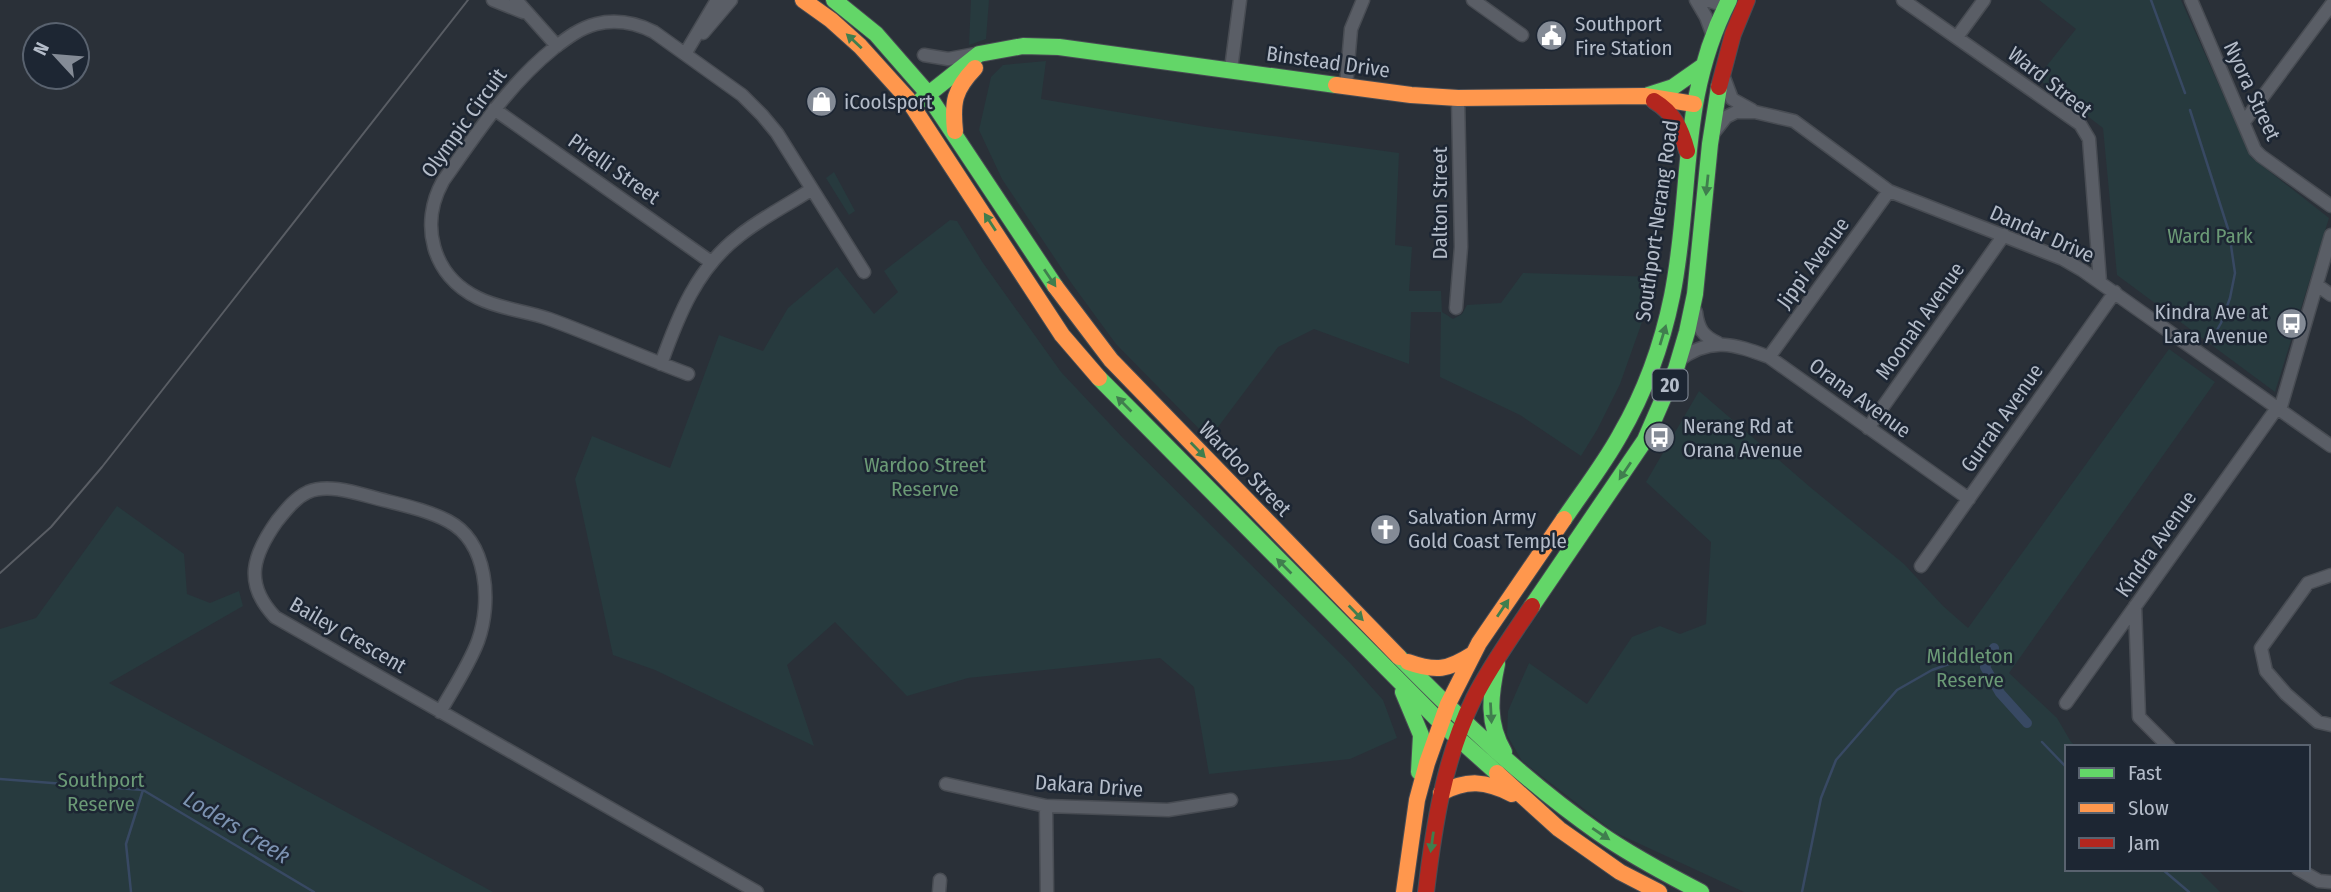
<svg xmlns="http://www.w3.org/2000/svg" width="2331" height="892" viewBox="0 0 2331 892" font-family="'Fira Sans Condensed',sans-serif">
<rect width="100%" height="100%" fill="#2a3038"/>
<path fill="#273a3e" d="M 971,0 L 989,0 L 986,39 L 969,45 Z
M 2039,0 L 2181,0 L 2251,157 L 2329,218 L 2275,392 L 2117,275 L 2103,128 L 2037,78 L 2076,29 Z
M 1046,61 L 1041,99 L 1206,127 L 1399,153 L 1395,245 L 1412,247 L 1409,291 L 1441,291 L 1442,312 L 1453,319 L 1462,314 L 1467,305 L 1501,303 L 1523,273 L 1658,277 L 1620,384 L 1597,430 L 1581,456 L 1520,415 L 1440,377 L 1441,312 L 1411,312 L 1409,364 L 1314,329 L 1278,347 L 1209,439 L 1116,344 L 1072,284 L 1002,179 L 979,130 L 991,77 L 1003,65 Z
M 834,172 L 855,211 L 849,215 L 826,178 Z
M 950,220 L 957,221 L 983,263 L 1061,372 L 1123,438 L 1350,663 L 1383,700 L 1397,738 L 1350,759 L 1209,774 L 1194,687 L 1160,658 L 968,678 L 907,696 L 835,622 L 787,665 L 814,746 L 655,670 L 613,655 L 575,479 L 592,436 L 670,468 L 719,335 L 763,351 L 788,308 L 837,267 L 874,314 L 898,292 L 884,271 Z
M 2169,349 L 2215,382 L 2009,673 L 2057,718 L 2071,742 L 2077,747 L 2067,747 L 2067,869 L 2197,869 L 2220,892 L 1744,892 L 1614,832 L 1522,761 L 1507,735 L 1508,711 L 1529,663 L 1587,704 L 1632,637 L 1660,626 L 1680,634 L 1706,624 L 1711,542 L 1646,482 L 1699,391 L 1810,487 L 1904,564 L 1943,606 L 1968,628 Z
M 117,506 L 184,554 L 187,594 L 210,603 L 239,591 L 243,606 L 109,683 L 493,892 L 0,892 L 0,629 L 36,618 Z"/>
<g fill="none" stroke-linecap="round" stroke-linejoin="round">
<path stroke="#384963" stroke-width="2.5" d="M 2151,0 L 2185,93
M 2190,110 L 2229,232 L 2235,273 L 2230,298 L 2221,323 L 2213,337
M 2042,742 L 2067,768
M 0,779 L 143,790 L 314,892
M 2162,869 L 2189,892
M 131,892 L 126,844 L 143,790
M 1802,892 L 1821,798 L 1836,760 L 1897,690 L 1932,670 L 1994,648"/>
<path stroke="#384963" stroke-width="10" d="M 1994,648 L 1985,667 L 2000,693 L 2027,723"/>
<defs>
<path id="street" d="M 493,0 L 523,12
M 516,0 L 557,46
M 1473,0 L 1522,35
M 1696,0 L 1706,17 L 1713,36
M 1707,0 L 1716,3 L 1726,0
M 1903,0 L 2080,124 L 2089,139 L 2100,282
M 2191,0 L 2255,150 L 2261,156 L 2331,206
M 703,33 L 731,0
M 1957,37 L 1984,0
M 685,54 L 717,0
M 924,55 L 948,59 L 975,54
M 1231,69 L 1240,0
M 1723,75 L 1732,99 L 1752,110
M 1346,86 L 1351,29 L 1363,0
M 494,109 L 711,262
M 2244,122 L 2331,5
M 1715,131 L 1726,117 L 1736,112 L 1755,112 L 1794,121 L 1889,191 L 2063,259 L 2082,270 L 2331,446
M 2317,285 L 2331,295
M 1456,308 L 1461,247 L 1458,98
M 1696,312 C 1698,329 1703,336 1718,343
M 1769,357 L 1889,191
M 1678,361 C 1710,336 1734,344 1769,357 L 1969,499
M 661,364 C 678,316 697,268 739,236 C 761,218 788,205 812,189
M 688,374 C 642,357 596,336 549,319 C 526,311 500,309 478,298 C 432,276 419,224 443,181 C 477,133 508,85 554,48 C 567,38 580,28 596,24 C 617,19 636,23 654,32 L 742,95 L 762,115 L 777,133 L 864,272
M 2280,410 L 2331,235
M 1868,428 L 2004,235
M 1921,566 L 2115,292
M 2331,575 L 2308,583 L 2261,648 L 2266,671 L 2286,694 L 2318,722 L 2331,725
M 2135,606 L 2139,717 L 2169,747
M 2066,703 L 2277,408
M 440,712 C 453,689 469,665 478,641 C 492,602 488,542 448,521 C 429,511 407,506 387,501 C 364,496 331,482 308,492 C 295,498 286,510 277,521 C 253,555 243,583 275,617 L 757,892
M 946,784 L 1046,806 L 1168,810 L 1231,800
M 1046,806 L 1047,892
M 2298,869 L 2319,881 L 2331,882
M 939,892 L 940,880"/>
<path id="fast" d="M 834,0 L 876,34 L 924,89 L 1055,286
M 1648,95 L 1673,87 L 1703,66
M 921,100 L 979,54 L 1023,46 L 1059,47 L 1336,85
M 1099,378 L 1441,723 L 1497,773
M 1564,519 C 1583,491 1604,464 1620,435 C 1645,392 1662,345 1672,296 C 1693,192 1678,100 1729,0
M 1532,606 L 1645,440 L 1676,369 L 1687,332 L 1695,294 L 1710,144 L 1719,87
M 1399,657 C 1461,720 1526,782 1599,833 C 1632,856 1666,874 1701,892
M 1497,664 C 1490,696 1487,723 1504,752
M 1403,692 L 1421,735 L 1419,772"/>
<path id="slow" d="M 803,0 L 831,20 L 860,46 L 907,98 L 1062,335 L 1099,378
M 1336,85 L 1411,95 L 1458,98 L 1645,96 L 1694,104
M 955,131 C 952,102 954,90 975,68
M 1055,286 L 1111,360 L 1399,657
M 1408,662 C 1436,672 1448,670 1473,654
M 1497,773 L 1559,829 L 1620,872 L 1659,892
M 1441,793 C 1467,779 1486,781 1512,794
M 1404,892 L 1417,800 L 1427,763 L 1448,704 L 1479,643 L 1564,519"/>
<path id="jam" d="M 1719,87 L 1733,34 L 1747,0
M 1654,101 C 1674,113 1681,129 1687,151
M 1426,892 C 1434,825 1444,759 1474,698 C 1490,666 1512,636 1532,606"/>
</defs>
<use href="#street" stroke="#484c53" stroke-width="15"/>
<use href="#fast" stroke="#484c53" stroke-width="18"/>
<use href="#slow" stroke="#484c53" stroke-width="18"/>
<use href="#jam" stroke="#484c53" stroke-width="18"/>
<use href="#street" stroke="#5a5e66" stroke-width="12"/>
<use href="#fast" stroke="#63d668" stroke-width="16"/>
<use href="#slow" stroke="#ff974d" stroke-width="16"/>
<use href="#jam" stroke="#b3261e" stroke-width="16"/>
<path stroke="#595d64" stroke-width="2" d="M 0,573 L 51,527 L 102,467 L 468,0"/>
</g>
<defs><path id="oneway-solid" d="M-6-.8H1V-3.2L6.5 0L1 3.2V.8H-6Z" transform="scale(1.75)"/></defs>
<g fill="#407e4e">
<use href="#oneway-solid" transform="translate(854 41) rotate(-137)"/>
<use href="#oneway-solid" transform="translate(1707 185) rotate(96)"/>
<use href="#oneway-solid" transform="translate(990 222) rotate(-123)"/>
<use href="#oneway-solid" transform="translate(1050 278) rotate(56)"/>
<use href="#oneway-solid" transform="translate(1663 335) rotate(-73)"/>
<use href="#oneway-solid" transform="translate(1124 404) rotate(-135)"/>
<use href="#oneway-solid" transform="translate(1198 450) rotate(46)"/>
<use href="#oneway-solid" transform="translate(1625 471) rotate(124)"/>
<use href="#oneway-solid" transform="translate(1284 566) rotate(-135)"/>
<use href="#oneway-solid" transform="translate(1503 608) rotate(-56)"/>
<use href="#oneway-solid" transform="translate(1356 613) rotate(46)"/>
<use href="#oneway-solid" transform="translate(1491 713) rotate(87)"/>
<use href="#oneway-solid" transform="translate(1601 834) rotate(34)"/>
<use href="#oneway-solid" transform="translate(1432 842) rotate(98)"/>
</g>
<defs>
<symbol id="civic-disc" viewBox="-11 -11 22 22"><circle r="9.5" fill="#848b96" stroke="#1d2633"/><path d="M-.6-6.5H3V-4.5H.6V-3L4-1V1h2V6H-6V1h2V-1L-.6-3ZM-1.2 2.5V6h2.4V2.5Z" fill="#fff"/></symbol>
<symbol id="shop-disc" viewBox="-11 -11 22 22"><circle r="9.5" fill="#848b96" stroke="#1d2633"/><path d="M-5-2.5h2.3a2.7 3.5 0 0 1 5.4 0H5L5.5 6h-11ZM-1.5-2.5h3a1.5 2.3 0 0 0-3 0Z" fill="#fff"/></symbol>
<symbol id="bus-disc" viewBox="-11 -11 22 22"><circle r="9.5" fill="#848b96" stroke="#1d2633"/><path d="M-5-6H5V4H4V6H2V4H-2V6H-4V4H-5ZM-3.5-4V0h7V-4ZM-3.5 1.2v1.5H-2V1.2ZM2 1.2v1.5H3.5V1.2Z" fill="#fff"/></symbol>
<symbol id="church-disc" viewBox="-11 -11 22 22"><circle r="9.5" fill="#848b96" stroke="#1d2633"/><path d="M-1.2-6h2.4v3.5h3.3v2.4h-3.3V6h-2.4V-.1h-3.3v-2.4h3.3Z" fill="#fff"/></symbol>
</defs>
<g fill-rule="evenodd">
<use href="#civic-disc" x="1534" y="18" width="35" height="35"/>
<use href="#shop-disc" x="804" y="84" width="35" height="35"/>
<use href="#bus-disc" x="2274" y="306" width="35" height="35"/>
<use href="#bus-disc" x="1642" y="420" width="35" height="35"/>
<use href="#church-disc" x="1368" y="512" width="35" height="35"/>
</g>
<g text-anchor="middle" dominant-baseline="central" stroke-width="5" stroke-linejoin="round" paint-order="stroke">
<rect fill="#1d2633" stroke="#878f9c" stroke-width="2" x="1652.5" y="369.5" width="35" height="31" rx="5"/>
<g font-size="19" font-weight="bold" fill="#b4bcc9">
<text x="1670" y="385">20</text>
</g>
<g font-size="21" fill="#b4bcc9" stroke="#1d2633" text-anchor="start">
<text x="1575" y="24">Southport<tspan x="1575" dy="24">Fire Station</tspan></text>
<text x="844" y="102">iCoolsport</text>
<text x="2268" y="312" text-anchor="end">Kindra Ave at<tspan x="2268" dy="24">Lara Avenue</tspan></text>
<text x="1683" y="426">Nerang Rd at<tspan x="1683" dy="24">Orana Avenue</tspan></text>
<text x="1408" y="517">Salvation Army<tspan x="1408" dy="24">Gold Coast Temple</tspan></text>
</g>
<g font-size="21" fill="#b4bcc9" stroke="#1d2633">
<text transform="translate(1328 62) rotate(8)">Binstead Drive</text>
<text transform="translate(2050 82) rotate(38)">Ward Street</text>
<text transform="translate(2252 91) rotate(65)">Nyora Street</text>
<text transform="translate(464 123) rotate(-54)">Olympic Circuit</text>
<text transform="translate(614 169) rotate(35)">Pirelli Street</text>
<text transform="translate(1440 203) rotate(-90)">Dalton Street</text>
<text transform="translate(1657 221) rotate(-82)">Southport-Nerang Road</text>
<text transform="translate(2042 234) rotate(24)">Dandar Drive</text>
<text transform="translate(1813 263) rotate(-54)">Jippi Avenue</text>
<text transform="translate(1920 321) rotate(-55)">Moonah Avenue</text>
<text transform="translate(1860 398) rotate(36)">Orana Avenue</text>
<text transform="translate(2002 418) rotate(-55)">Gurrah Avenue</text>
<text transform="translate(1245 469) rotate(46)">Wardoo Street</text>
<text transform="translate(2156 544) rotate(-55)">Kindra Avenue</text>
<text transform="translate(348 635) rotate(30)">Bailey Crescent</text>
<text transform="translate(1089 786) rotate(4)">Dakara Drive</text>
</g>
<g font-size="21" fill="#6b9a76" stroke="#1d2633">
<text x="2210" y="236">Ward Park</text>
<text x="925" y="465">Wardoo Street<tspan x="925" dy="24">Reserve</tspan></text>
<text x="1970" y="656">Middleton<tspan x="1970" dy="24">Reserve</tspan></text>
<text x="101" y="780">Southport<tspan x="101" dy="24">Reserve</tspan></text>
</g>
<g font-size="23" font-style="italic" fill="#7c92b1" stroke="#1d2633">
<text transform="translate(237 827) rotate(31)">Loders Creek</text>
</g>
</g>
<rect x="2065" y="745" width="245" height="126" fill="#1d2633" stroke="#59626f" stroke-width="2"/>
<rect x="2079" y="768" width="35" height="10" fill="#63d668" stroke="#59626f" stroke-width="2"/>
<text x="2128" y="780" font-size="21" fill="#b4bcc9">Fast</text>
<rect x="2079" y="803" width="35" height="10" fill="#ff974d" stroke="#59626f" stroke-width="2"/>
<text x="2128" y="815" font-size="21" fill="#b4bcc9">Slow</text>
<rect x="2079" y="838" width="35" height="10" fill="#b3261e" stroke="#59626f" stroke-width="2"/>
<text x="2128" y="850" font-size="21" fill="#b4bcc9">Jam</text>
<g transform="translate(56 56) rotate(296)"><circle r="33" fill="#1d2633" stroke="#59626f" stroke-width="2"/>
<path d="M0-5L12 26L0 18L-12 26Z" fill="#848b96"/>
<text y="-10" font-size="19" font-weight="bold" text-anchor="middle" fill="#b4bcc9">N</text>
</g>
</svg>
